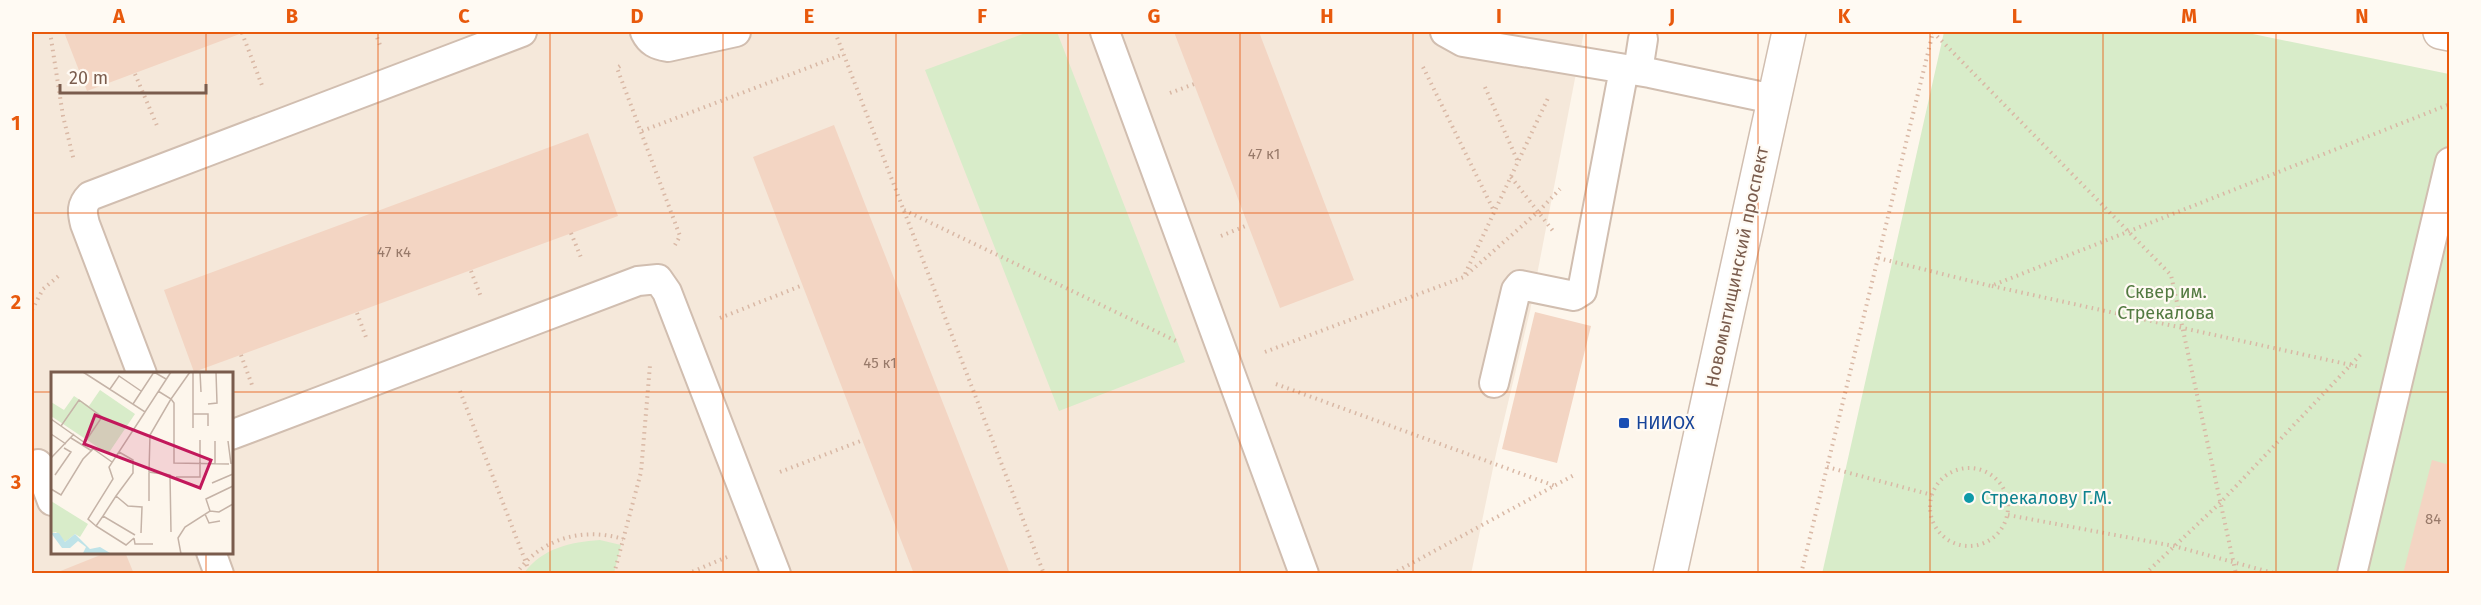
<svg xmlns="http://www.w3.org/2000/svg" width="2481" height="605" viewBox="0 0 2481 605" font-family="'Fira Sans',sans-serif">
<rect width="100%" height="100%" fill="#fdf6ec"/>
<path fill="#f5e8da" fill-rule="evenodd" d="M 35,32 L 1584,32 L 1530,311 L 1497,449 L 1471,574 L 32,573 L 32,40 ZM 52,374 L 231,374 L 231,552 L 52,552 Z"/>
<path fill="#d8ecc9" d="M 1028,32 L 1057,32 L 1185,362 L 1059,411 L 925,70 Z
M 1944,32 L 2243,32 L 2449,74 L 2449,573 L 1822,574 Z
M 600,540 L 621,545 L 614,573 L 524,573 C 543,548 570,542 600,540 Z"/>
<path fill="#f3d5c3" d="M 64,32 L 245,32 L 87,91 Z
M 1174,32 L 1259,32 L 1354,280 L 1280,308 Z
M 834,125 L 1010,574 L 914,574 L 753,157 Z
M 588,133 L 618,216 L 194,372 L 164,290 Z
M 1535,312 L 1591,326 L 1557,463 L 1502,449 Z
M 2432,460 L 2450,465 L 2450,574 L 2403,574 Z
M 108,552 L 125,552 L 134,574 L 53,574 Z"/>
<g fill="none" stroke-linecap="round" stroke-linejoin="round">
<defs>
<path id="service" d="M 645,32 C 650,42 656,45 668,47 L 736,32
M 1105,32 L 1304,574
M 1445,32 L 1463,42 L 1650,73 L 1773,99
M 1638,71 L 1643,39
M 142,374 L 85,224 C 82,212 81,205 90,196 L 522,32
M 1494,383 L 1516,290 L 1520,285 L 1574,296 L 1582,291 L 1624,69
M 231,435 L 638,281 L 658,279 L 667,292 L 776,574
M 38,464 L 52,501
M 211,552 L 219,574
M 2352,574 L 2450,162"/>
<path id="minor" d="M 2440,32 L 2450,34
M 1670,574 L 1789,32"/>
</defs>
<use href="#service" stroke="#d1beb0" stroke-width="32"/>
<use href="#minor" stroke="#d1beb0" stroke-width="36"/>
<path stroke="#d9b8a5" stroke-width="4" stroke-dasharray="1.5 4.5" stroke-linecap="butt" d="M 50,32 L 63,116 L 74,161
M 375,32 L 380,45
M 835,32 L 1044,574
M 1933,32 L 2171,275 L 2236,574
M 242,33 L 263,88
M 620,66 L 617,68 L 680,236 L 675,245
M 1423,67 L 1494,211
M 135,74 L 158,128
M 1485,87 L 1518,162
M 1170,93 L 1194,84
M 642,131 L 844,54
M 1511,177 L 1553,231
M 904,210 L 1176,341
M 571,233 L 582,260
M 1221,236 L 1248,225
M 1878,258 L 1991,286 L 2450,104
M 471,271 L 481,297
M 1465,274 L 1549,96
M 1992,286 L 2360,367
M 32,310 L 43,289 L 61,274
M 357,313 L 367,340
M 720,318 L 803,285
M 1265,352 L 1464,277 L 1539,211 L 1560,189
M 241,355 L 252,385
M 1276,384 L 1555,486
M 460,391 L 528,568
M 1827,467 L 1932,495
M1930 507a39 39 0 1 1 78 0a39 39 0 1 1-78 0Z
M 780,472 L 863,440
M 2008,515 L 2174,546 L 2277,574
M 516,574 C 541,538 583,527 623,539
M 614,574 L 641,472 L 650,365
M 687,574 L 727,557
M 1392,574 L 1576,474
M 1801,574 L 1933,32
M 2145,574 L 2221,502 L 2361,354"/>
<use href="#service" stroke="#fff" stroke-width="28"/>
<use href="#minor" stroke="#fff" stroke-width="33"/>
</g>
<path fill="none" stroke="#e8590c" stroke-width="1.5" stroke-opacity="0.55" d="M 206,32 L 206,374M 378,32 L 378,574M 550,32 L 550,574M 723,32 L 723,574M 896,32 L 896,574M 1068,32 L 1068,574M 1240,32 L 1240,574M 1413,32 L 1413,574M 1586,32 L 1586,574M 1758,32 L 1758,574M 1930,32 L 1930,574M 2103,32 L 2103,574M 2276,32 L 2276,574M 32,213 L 2450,213M 32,392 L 52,392M 231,392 L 2450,392M 206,552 L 206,574"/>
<rect fill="#1a4fb4" stroke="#fffaf3" stroke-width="2" x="1618" y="417" width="12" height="12" rx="3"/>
<circle fill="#0f9aa8" stroke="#fffaf3" stroke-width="2" cx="1969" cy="498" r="6"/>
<g text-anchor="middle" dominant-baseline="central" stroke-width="4.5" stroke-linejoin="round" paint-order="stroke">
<g font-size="15" fill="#987a6a">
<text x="1264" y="154">47 к1</text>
<text x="394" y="252">47 к4</text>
<text x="880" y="363">45 к1</text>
<text x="2433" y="519">84</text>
</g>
<g font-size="18" fill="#7a5c4d" stroke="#fffaf3">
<text transform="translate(1737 267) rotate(-78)">Новомытищинский проспект</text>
</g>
<g font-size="18" fill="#537a41" stroke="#fffaf3">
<text x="2166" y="292">Сквер им.<tspan x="2166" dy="21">Стрекалова</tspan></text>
</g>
<g font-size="18" fill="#164399" stroke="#fffaf3" text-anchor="start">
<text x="1636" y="423">НИИОХ</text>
</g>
<g font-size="18" fill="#0d838f" stroke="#fffaf3" text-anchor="start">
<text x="1981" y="498">Стрекалову Г.М.</text>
</g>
</g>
<g transform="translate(51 372)">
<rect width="182" height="182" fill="#fdf6ec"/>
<path d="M 49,18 L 84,42 L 57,82 L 0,44 L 0,30 L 13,38 L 23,24 L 38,34 ZM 0,129 L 37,152 L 29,165 L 24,162 L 14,170 L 5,160 L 0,161 Z" fill="#d8ecc9"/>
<path d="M 0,161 L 8,161 L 14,170 L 24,162 L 39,177 L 49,175 L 59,181 L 32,181 L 35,175 L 27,169 L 19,176 L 11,176 Z" fill="#bfe3e8"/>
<path fill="none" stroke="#c5b3a7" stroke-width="1.5" d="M 32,0 L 94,40 L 120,0M 139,0 L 120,27 L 123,31 L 123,91 L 178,92M 142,0 L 142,56M 149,0 L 150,20M 59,17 L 68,4 L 90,19M 107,19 L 120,27 L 99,63 L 98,100 L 119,103 L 120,160M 82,32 L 103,0 L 115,7M 157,32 L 166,31 L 165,0M 142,42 L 157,42 L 157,54M 0,47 L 61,90M 10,54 L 28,28 L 51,45 L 34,70M 0,62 L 15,72M 20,66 L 41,79M 164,69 L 164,92M 177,69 L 180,92M 68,80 L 82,88 L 82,101 L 65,124 L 77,134 L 91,135 L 90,161M 0,86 L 23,62M 4,103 L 20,80 L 13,76M 125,105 L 149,105 L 149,68M 161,111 L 182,102M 0,117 L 10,123 L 32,87 L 43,76M 98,129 L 98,100M 159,139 L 155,127 L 182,114M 154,142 L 158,151 L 169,149M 52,144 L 65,124M 45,154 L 37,147 L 62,107 L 58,95 L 94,40M 83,166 L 75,173 L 45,154 L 52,144 L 84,163M 83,166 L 84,172 L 102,172M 130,182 L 127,166 L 134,155 L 159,139 L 168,140 L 182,132"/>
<path fill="#c2185b" fill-opacity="0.15" stroke="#c2185b" stroke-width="3" d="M 44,43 L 160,88 L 149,116 L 33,72 Z"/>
<rect width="182" height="182" fill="none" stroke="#7a5c4d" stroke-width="3"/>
</g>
<rect width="2481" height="605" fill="none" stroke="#fffaf3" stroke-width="66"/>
<path d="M60 84v9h146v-9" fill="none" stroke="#7a5c4d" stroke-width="3"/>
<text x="69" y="84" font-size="18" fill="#7a5c4d" stroke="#fffaf3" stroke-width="4.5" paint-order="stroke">20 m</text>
<rect x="33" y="33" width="2415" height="539" fill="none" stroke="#e8590c" stroke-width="2"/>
<g font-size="20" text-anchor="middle" font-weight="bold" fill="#e8590c">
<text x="119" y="23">A</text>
<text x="292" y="23">B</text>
<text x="464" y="23">C</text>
<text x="637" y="23">D</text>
<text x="809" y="23">E</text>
<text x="982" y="23">F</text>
<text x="1154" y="23">G</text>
<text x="1327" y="23">H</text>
<text x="1499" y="23">I</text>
<text x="1672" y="23">J</text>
<text x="1844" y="23">K</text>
<text x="2017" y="23">L</text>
<text x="2189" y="23">M</text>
<text x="2362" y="23">N</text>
<text x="16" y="130">1</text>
<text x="16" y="309">2</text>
<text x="16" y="489">3</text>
</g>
</svg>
